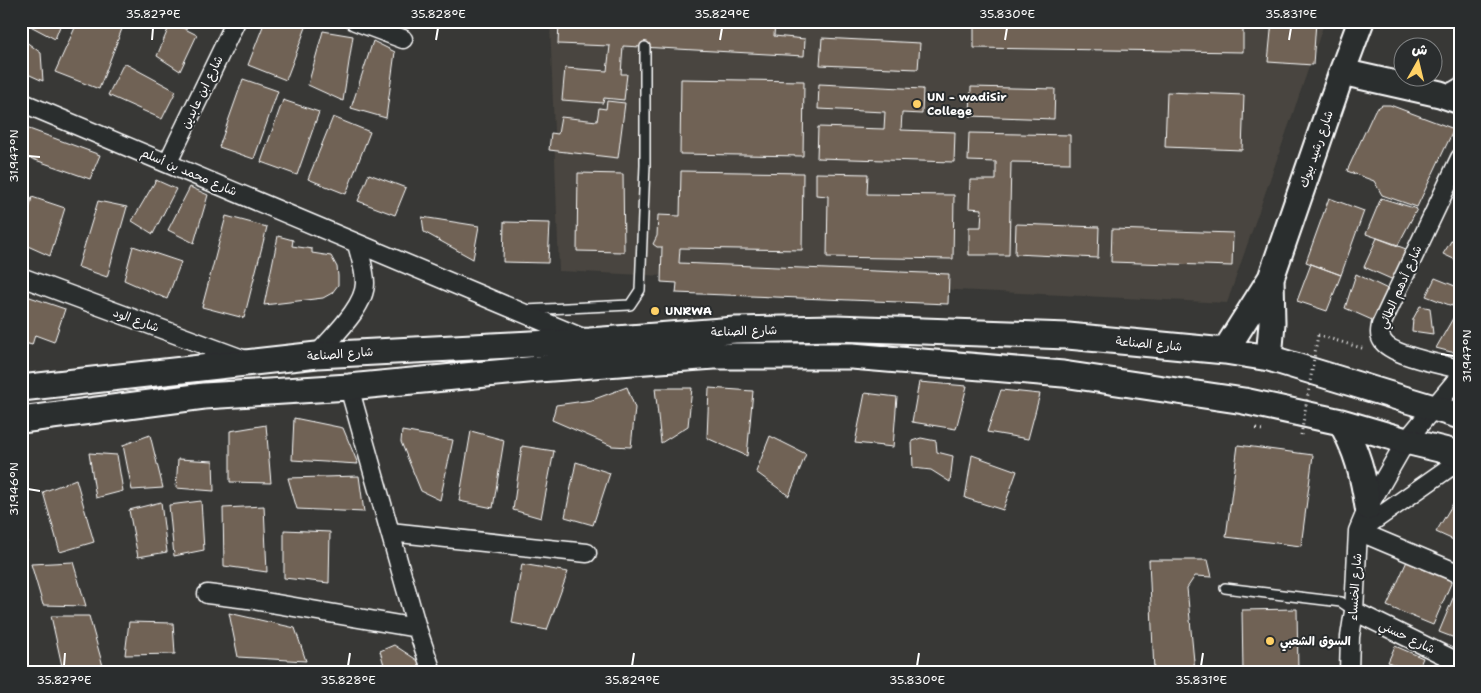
<svg xmlns="http://www.w3.org/2000/svg" width="1481" height="693" viewBox="0 0 1481 693" font-family="'Shantell Sans','Playpen Sans Arabic',sans-serif">
<rect width="100%" height="100%" fill="#383836"/>
<filter id="ink" filterUnits="userSpaceOnUse"><feTurbulence type="fractalNoise" baseFrequency=".02" numOctaves="2"/><feDisplacementMap in="SourceGraphic" scale="10" xChannelSelector="R" yChannelSelector="G"/><feConvolveMatrix kernelMatrix="1 2 1 2 8 2 1 2 1" color-interpolation-filters="sRGB"/></filter>
<g filter="url(#ink)">
<path fill="#48453f" d="M 550,21 L 1325,21 L 1227,303 L 559,271 Z"/>
<path fill="#6f6255" stroke="#fff" d="M 21,21 L 62,21 L 55,39 Z
M 78,21 L 125,21 L 99,89 L 55,72 Z
M 265,21 L 308,22 L 286,80 L 248,65 Z
M 559,21 L 775,21 L 774,36 L 805,39 L 804,56 L 623,46 L 621,74 L 627,74 L 624,100 L 604,98 L 603,103 L 562,100 L 565,68 L 607,71 L 610,46 L 558,44 Z
M 821,21 L 919,21 L 918,27 L 821,23 Z
M 974,21 L 1103,23 L 1103,21 L 1258,21 L 1257,26 L 1243,25 L 1243,52 L 974,48 Z
M 1272,21 L 1316,21 L 1313,65 L 1268,62 Z
M 171,22 L 197,35 L 180,71 L 157,56 Z
M 323,31 L 353,36 L 343,101 L 308,85 Z
M 21,38 L 41,53 L 43,81 L 21,71 Z
M 822,38 L 920,43 L 918,69 L 820,65 Z
M 373,41 L 395,52 L 386,118 L 351,108 Z
M 124,63 L 176,91 L 162,119 L 108,95 Z
M 243,79 L 278,91 L 254,159 L 219,147 Z
M 681,79 L 804,81 L 803,156 L 680,154 Z
M 819,84 L 923,89 L 922,114 L 902,113 L 901,130 L 955,132 L 954,162 L 817,158 L 818,127 L 884,129 L 885,112 L 818,109 Z
M 971,87 L 1055,89 L 1054,119 L 970,116 Z
M 1167,92 L 1244,95 L 1242,150 L 1165,147 Z
M 283,100 L 319,112 L 297,175 L 261,162 Z
M 607,101 L 625,103 L 618,158 L 549,150 L 551,133 L 558,134 L 561,117 L 597,121 L 599,108 L 606,109 Z
M 1382,105 L 1390,105 L 1454,129 L 1417,207 L 1382,195 L 1374,181 L 1347,171 L 1375,110 Z
M 333,117 L 370,132 L 346,194 L 308,179 Z
M 21,126 L 100,155 L 90,179 L 21,155 Z
M 969,133 L 1070,135 L 1070,163 L 1011,162 L 1009,255 L 969,255 L 969,227 L 981,227 L 982,209 L 969,208 L 970,180 L 996,180 L 996,162 L 968,161 Z
M 681,171 L 803,173 L 802,250 L 680,248 L 679,263 L 949,274 L 948,304 L 676,293 L 677,283 L 661,282 L 662,247 L 657,247 L 653,244 L 657,236 L 658,215 L 680,216 Z
M 578,173 L 623,174 L 624,252 L 577,251 Z
M 816,173 L 868,174 L 867,194 L 954,195 L 953,259 L 827,257 L 828,196 L 816,195 Z
M 369,174 L 406,188 L 395,215 L 358,201 Z
M 156,180 L 176,189 L 153,234 L 132,221 Z
M 190,187 L 208,195 L 194,243 L 168,230 Z
M 32,197 L 65,208 L 50,256 L 21,243 Z
M 1329,198 L 1364,211 L 1341,275 L 1306,262 Z
M 1381,198 L 1417,209 L 1398,245 L 1366,234 Z
M 98,201 L 127,207 L 107,277 L 78,267 Z
M 226,216 L 267,227 L 244,318 L 202,307 Z
M 422,217 L 479,226 L 473,259 L 424,232 Z
M 504,222 L 550,223 L 548,263 L 503,262 Z
M 1016,224 L 1099,227 L 1098,258 L 1015,254 Z
M 1460,227 L 1460,262 L 1443,254 Z
M 1112,229 L 1233,233 L 1232,266 L 1111,262 Z
M 278,236 L 293,240 L 292,246 L 312,249 L 312,253 L 331,256 L 337,267 L 338,276 L 338,285 L 332,293 L 323,298 L 264,305 Z
M 1377,238 L 1414,252 L 1398,282 L 1364,267 Z
M 133,246 L 181,262 L 167,299 L 124,280 Z
M 1311,264 L 1341,275 L 1327,311 L 1297,301 Z
M 1356,274 L 1392,291 L 1372,320 L 1345,308 Z
M 1435,278 L 1460,288 L 1460,291 L 1452,306 L 1426,296 Z
M 21,294 L 65,309 L 54,342 L 35,335 L 32,345 L 21,342 Z
M 1420,306 L 1430,308 L 1433,334 L 1412,331 L 1413,319 Z
M 1460,306 L 1460,351 L 1451,352 L 1436,348 Z
M 919,382 L 967,386 L 956,429 L 912,422 Z
M 627,387 L 635,408 L 631,447 L 612,446 L 552,420 L 556,405 L 592,400 Z
M 655,388 L 692,388 L 688,426 L 661,443 Z
M 709,388 L 753,391 L 747,456 L 707,438 Z
M 1001,390 L 1040,394 L 1028,439 L 987,432 Z
M 865,393 L 897,397 L 893,447 L 855,443 Z
M 294,418 L 343,428 L 358,464 L 292,460 Z
M 266,425 L 271,483 L 230,482 L 230,431 Z
M 402,431 L 453,440 L 440,500 L 421,491 L 401,442 Z
M 471,431 L 504,440 L 493,508 L 459,501 Z
M 150,435 L 163,488 L 132,490 L 123,445 Z
M 770,436 L 806,454 L 789,496 L 756,472 Z
M 921,438 L 936,441 L 937,452 L 953,456 L 950,482 L 931,470 L 913,468 L 912,441 Z
M 1238,445 L 1313,455 L 1301,546 L 1226,537 Z
M 522,446 L 554,451 L 541,518 L 513,510 Z
M 89,453 L 117,455 L 123,491 L 96,498 Z
M 972,455 L 1017,471 L 1003,510 L 965,498 Z
M 178,459 L 213,461 L 214,491 L 176,488 Z
M 576,462 L 610,473 L 593,525 L 565,517 Z
M 359,476 L 364,512 L 297,509 L 288,478 Z
M 76,479 L 94,542 L 60,552 L 43,492 Z
M 1460,492 L 1460,543 L 1436,532 Z
M 201,501 L 204,550 L 174,556 L 169,505 Z
M 161,502 L 167,552 L 138,557 L 129,510 Z
M 21,503 L 27,543 L 21,545 Z
M 264,506 L 267,572 L 224,566 L 223,508 Z
M 284,530 L 330,532 L 329,583 L 284,578 Z
M 1149,560 L 1208,560 L 1212,577 L 1195,576 L 1187,588 L 1195,672 L 1154,672 Z
M 1407,561 L 1452,581 L 1433,625 L 1387,606 Z
M 73,562 L 86,606 L 43,605 L 31,564 Z
M 522,564 L 568,572 L 547,630 L 512,623 Z
M 1458,586 L 1460,586 L 1460,640 L 1439,632 Z
M 1297,609 L 1298,672 L 1243,672 L 1242,610 Z
M 229,613 L 295,628 L 306,661 L 238,657 Z
M 51,616 L 89,616 L 103,666 L 62,666 Z
M 129,622 L 173,623 L 175,654 L 125,655 Z
M 394,645 L 420,662 L 422,672 L 386,672 L 380,651 Z
M 1395,646 L 1423,658 L 1417,672 L 1410,672 L 1388,662 Z
M 244,668 L 285,672 L 245,672 Z"/>
<g fill="none" stroke-linecap="round" stroke-linejoin="round">
<defs>
<path id="lane" d="M 1445,91 L 1460,82
M 525,310 L 630,305 L 640,290 L 645,165 L 645,47
M 1225,588 L 1341,602 L 1354,611"/>
<path id="street" d="M 355,21 L 403,39
M 21,102 L 585,339
M 1460,158 L 1381,325 C 1380,330 1379,335 1382,340 C 1389,355 1443,365 1460,369
M 168,162 L 236,21
M 21,277 L 248,361
M 317,355 C 332,337 365,307 365,283 C 365,270 360,256 357,244
M 349,387 L 417,628 L 432,672
M 1358,531 L 1460,574
M 1359,531 L 1460,460
M 390,532 L 587,553
M 207,594 L 248,599 L 417,628
M 1354,611 L 1460,663
M 1349,672 L 1350,637 L 1354,611 L 1358,531 L 1368,507 L 1406,441 L 1460,376"/>
<path id="secondary" d="M 1342,72 L 1440,94 L 1460,101
M 1225,351 L 1271,278 L 1342,72 L 1361,21
M 1269,358 L 1272,323 L 1271,278
M 21,388 L 317,355 L 590,341 L 735,330 L 836,328 L 1068,336 L 1225,351 L 1269,358 L 1460,416
M 21,420 L 204,396 L 349,387 L 538,369 L 714,356 L 852,356 L 1063,374 L 1244,401 L 1341,422 L 1406,441 L 1460,454
M 1341,422 C 1357,451 1363,474 1368,507"/>
</defs>
<use href="#lane" stroke="#fff" stroke-width="12"/>
<use href="#street" stroke="#fff" stroke-width="21"/>
<use href="#secondary" stroke="#fff" stroke-width="29"/>
<path stroke="#fff" stroke-width="3" stroke-dasharray="1 4" stroke-linecap="butt" d="M 1318,335 L 1365,349
M 1256,429 L 1263,430"/>
<use href="#lane" stroke="#2a2d2e" stroke-width="9"/>
<use href="#street" stroke="#2a2d2e" stroke-width="18"/>
<use href="#secondary" stroke="#2a2d2e" stroke-width="25"/>
<path stroke="#fff" stroke-width="3" stroke-dasharray="1 4" stroke-linecap="butt" d="M 1301,435 L 1318,335"/>
</g>
</g>
<path fill="none" stroke="#fff" stroke-width="2" d="M 152,40 L 153,28M 436,40 L 438,28M 720,40 L 722,28M 1005,40 L 1007,28M 1289,40 L 1291,28M 28,156 L 40,157M 1441,354 L 1454,356M 28,489 L 40,491M 64,666 L 65,653M 348,666 L 350,653M 632,666 L 634,653M 917,666 L 919,653M 1201,666 L 1203,653"/>
<g fill="#ffd166" stroke="#2a2d2e" stroke-width="2">
<circle cx="917" cy="104" r="5"/>
<circle cx="655" cy="311" r="5"/>
<circle cx="1270" cy="641" r="5"/>
</g>
<g text-anchor="middle" dominant-baseline="central" stroke-width="4" stroke-linejoin="round" paint-order="stroke">
<g font-size="12" fill="#fff" stroke="#2a2d2e">
<text transform="translate(202 92) rotate(-64)">شارع ابن عابدين</text>
<text transform="translate(1316 149) rotate(-71)">شارع رشيد بيوك</text>
<text transform="translate(189 172) rotate(23)">شارع محمد بن أسلم</text>
<text transform="translate(1400 287) rotate(-66)">شارع أدهم الطائي</text>
<text transform="translate(136 320) rotate(20)">شارع الود</text>
<text transform="translate(744 331) rotate(-2)">شارع الصناعة</text>
<text transform="translate(1149 344) rotate(5)">شارع الصناعة</text>
<text transform="translate(340 354) rotate(-4)">شارع الصناعة</text>
<text transform="translate(1355 587) rotate(-86)">شارع الخنساء</text>
<text transform="translate(1407 637) rotate(26)">شارع حسني</text>
</g>
<g font-size="12" font-weight="bold" fill="#fff" stroke="#2a2d2e" text-anchor="start">
<text x="927" y="97">UN - wadiSir<tspan x="927" dy="14">College</tspan></text>
<text x="665" y="311">UNRWA</text>
<text x="1280" y="641">السوق الشعبي</text>
</g>
</g>
<rect width="1481" height="693" fill="none" stroke="#2a2d2e" stroke-width="55"/>
<g transform="translate(1418 62) rotate(8)"><circle r="24" fill="#2a2d2e" stroke="#7f8182"/>
<path d="M0-4L9 19L0 12L-9 19Z" fill="#ffd166"/>
<text y="-8" font-size="14" font-weight="bold" text-anchor="middle" fill="#ffffff">ش</text>
</g>
<rect x="28" y="28" width="1426" height="638" fill="none" stroke="#fff" stroke-width="2"/>
<g font-size="12" text-anchor="middle" fill="#fff">
<text x="153" y="18">35.827°E</text>
<text x="438" y="18">35.828°E</text>
<text x="722" y="18">35.829°E</text>
<text x="1007" y="18">35.830°E</text>
<text x="1291" y="18">35.831°E</text>
<text transform="translate(14 156) rotate(-90)" y="4">31.947°N</text>
<text transform="translate(1467 356) rotate(-90)" y="4">31.947°N</text>
<text transform="translate(14 489) rotate(-90)" y="4">31.946°N</text>
<text x="64" y="684">35.827°E</text>
<text x="348" y="684">35.828°E</text>
<text x="632" y="684">35.829°E</text>
<text x="917" y="684">35.830°E</text>
<text x="1201" y="684">35.831°E</text>
</g>
</svg>
